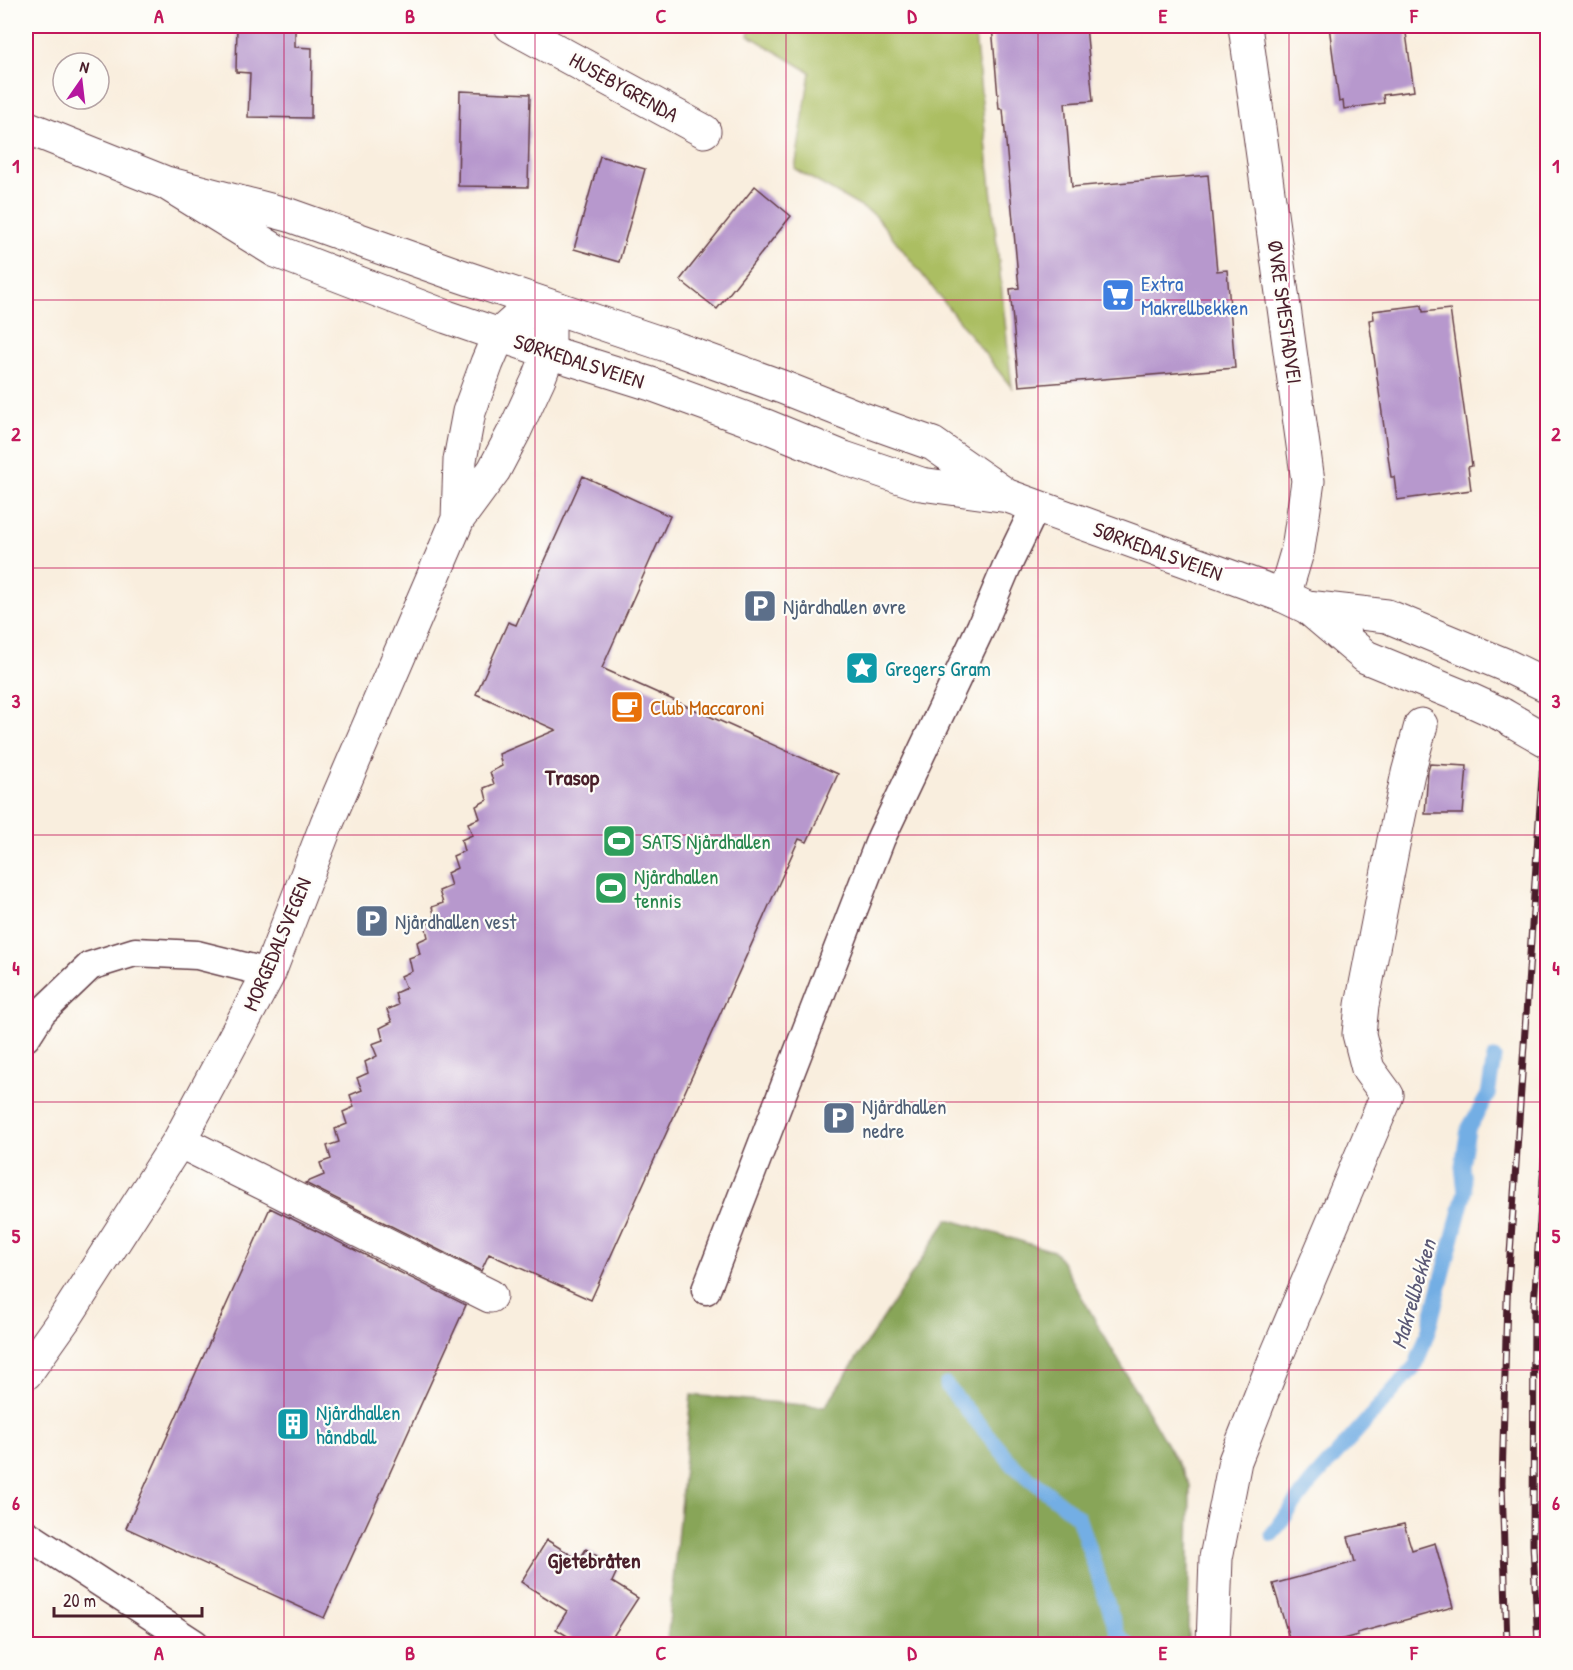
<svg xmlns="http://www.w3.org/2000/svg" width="1573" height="1670" viewBox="0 0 1573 1670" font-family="'Patrick Hand',sans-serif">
<rect width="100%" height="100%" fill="#fdfcf7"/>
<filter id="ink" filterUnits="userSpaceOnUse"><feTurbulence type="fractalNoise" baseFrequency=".0167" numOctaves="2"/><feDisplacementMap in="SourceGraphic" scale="12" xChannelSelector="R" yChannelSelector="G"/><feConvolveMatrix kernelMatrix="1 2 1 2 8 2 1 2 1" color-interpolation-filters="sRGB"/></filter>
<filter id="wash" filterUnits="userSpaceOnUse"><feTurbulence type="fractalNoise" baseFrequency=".008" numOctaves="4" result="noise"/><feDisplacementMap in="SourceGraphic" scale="24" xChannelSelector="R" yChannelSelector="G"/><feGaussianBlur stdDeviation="1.35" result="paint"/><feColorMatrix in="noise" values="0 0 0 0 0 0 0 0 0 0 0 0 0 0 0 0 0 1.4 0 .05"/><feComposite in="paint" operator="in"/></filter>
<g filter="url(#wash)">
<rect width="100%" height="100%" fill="#f9eede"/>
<path fill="#abbe62" stroke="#7a6e46" stroke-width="1.5" d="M 751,26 L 974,26 L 1012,388 L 875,215 L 795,169 L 810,72 L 748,35 Z"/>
<path fill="#88a558" stroke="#696242" stroke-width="1.5" d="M 948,1219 L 1056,1252 L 1190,1485 L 1188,1644 L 667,1644 L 691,1395 L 825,1407 Z"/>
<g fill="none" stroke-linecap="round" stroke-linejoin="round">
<path stroke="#73aee4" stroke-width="15" d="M 946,1385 L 1014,1466 L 1078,1517 L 1118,1634 L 1128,1644
M 1272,1534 L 1310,1484 L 1416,1365 L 1428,1332 L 1465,1191 L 1462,1166 L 1468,1129 L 1488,1095 L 1494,1058"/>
</g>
<g id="blocks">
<path fill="#b798cd" d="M 237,26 L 295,26 L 295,47 L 312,48 L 311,118 L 248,117 L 250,73 L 236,72 Z
M 992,26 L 1086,26 L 1093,101 L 1065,103 L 1072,187 L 1208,175 L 1217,271 L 1227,270 L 1235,368 L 1019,386 L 1010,289 L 1019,288 L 1003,109 L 999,109 Z
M 1329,26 L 1405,26 L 1414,91 L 1383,95 L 1384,103 L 1344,109 L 1343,101 L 1339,102 Z
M 460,91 L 530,94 L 528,187 L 458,186 Z
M 600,156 L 645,169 L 619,262 L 574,249 Z
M 755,186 L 791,216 L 717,309 L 680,280 Z
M 1422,305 L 1423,312 L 1450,309 L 1472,466 L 1468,467 L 1471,490 L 1397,500 L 1394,477 L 1391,477 L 1369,320 L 1374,319 L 1373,311 Z
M 583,476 L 670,516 L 602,668 L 838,774 L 807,842 L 799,839 L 591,1300 L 489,1254 L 481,1271 L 305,1183 L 324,1175 L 320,1163 L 331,1159 L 327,1146 L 339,1142 L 335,1129 L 347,1124 L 343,1112 L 354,1107 L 350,1095 L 362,1090 L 357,1078 L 368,1073 L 365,1062 L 377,1056 L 372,1044 L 383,1040 L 380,1028 L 392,1022 L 387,1010 L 398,1005 L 395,993 L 406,988 L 401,976 L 412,971 L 409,958 L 420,954 L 417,942 L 428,937 L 425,925 L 436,920 L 432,907 L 443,903 L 439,891 L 451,886 L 447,873 L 457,868 L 453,856 L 464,851 L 461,840 L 472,835 L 468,823 L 480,818 L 476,806 L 487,800 L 484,788 L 494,784 L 490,772 L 502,766 L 499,754 L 556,730 L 476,694 L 508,622 L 516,625 Z
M 1430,764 L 1467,766 L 1463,814 L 1425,814 L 1428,771 Z
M 270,1208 L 466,1305 L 324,1618 L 126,1528 Z
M 1404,1524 L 1412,1550 L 1435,1543 L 1453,1607 L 1357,1633 L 1358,1635 L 1324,1644 L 1291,1644 L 1273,1584 L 1355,1562 L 1348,1537 Z
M 547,1540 L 579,1560 L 586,1549 L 618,1569 L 612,1582 L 638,1598 L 608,1644 L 580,1644 L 556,1629 L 567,1611 L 521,1582 Z"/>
</g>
</g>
<g filter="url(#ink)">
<use href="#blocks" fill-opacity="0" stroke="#643e46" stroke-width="1.5"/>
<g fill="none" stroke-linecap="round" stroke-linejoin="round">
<defs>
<path id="service" d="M 26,1037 L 42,1012 L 90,966 L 135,952 L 197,955 L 269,973
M 706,1290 L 881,838 L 981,627 L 1006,568 L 1036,506
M 26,1534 L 195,1644"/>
<path id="minor" d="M 511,26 L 704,131
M 1245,26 L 1308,481 L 1298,549 L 1284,596
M 179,1141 L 490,1296
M 26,1373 L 65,1318 L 179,1141 L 269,973 L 327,823 L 458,519 L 494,470 L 515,430 L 539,378 L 549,352 L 549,329 L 540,303 L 519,317 L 499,335 L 487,363 L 469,412 L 460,460 L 458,519
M 1213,1644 L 1216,1558 L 1235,1461 L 1276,1357 L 1387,1095 L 1368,1069 L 1359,1034 L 1362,1005 L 1393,845 L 1408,773 L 1421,725"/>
<path id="primary" d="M 26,127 L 166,183 L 289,215 L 458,275 L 669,346 L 782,387 L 860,418 L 933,444 L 1002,492
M 166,183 L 276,251 L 447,317 L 549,352 L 651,384 L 766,426 L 844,458 L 921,484 L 1008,496 L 1284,596 L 1307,607 L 1366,657 L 1466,698 L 1501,714
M 1307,607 L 1387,616 L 1505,665 L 1548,686"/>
</defs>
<use href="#service" stroke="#643e46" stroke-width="31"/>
<use href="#minor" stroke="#643e46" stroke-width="35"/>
<use href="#primary" stroke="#643e46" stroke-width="35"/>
<use href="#service" stroke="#fff" stroke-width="28"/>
<use href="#minor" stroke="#fff" stroke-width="33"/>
<use href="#primary" stroke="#fff" stroke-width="33"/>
<defs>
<path id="rail" d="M 1507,1644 L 1502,1482 L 1507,1299 L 1548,686
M 1538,1644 L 1533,1545 L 1534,1304 L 1548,1108"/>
</defs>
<use href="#rail" stroke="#4a1f2b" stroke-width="7"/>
<use href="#rail" stroke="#fdfcf7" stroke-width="4.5" stroke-dasharray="14" stroke-linecap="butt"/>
<defs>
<path id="primary-bridge" d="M 1501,714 L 1548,741"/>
</defs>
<use href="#primary-bridge" stroke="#643e46" stroke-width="35" stroke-linecap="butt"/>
<use href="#primary-bridge" stroke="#fff" stroke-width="33"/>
</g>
</g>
<path fill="none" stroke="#c2185b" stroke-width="1.5" stroke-opacity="0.55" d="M 284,26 L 284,1644M 535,26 L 535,1644M 786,26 L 786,1644M 1038,26 L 1038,1644M 1289,26 L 1289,1644M 26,300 L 1548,300M 26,568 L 1548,568M 26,835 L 1548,835M 26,1102 L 1548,1102M 26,1370 L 1548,1370"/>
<defs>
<symbol id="supermarket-square" viewBox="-11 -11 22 22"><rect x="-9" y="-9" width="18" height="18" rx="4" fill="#3f7fe0" stroke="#fdfcf7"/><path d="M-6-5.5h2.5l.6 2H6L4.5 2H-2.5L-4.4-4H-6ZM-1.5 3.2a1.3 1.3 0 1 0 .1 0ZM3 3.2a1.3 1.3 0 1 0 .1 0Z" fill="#fff"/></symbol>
<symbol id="parking-square" viewBox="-11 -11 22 22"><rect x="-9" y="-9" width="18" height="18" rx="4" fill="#5c6f8a" stroke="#fdfcf7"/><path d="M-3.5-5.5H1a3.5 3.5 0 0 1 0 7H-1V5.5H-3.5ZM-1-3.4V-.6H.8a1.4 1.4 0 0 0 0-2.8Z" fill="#fff"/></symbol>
<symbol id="sight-square" viewBox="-11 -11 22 22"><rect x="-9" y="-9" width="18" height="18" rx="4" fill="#0f9aa8" stroke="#fdfcf7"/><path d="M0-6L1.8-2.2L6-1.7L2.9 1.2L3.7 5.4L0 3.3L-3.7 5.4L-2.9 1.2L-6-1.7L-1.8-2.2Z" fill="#fff"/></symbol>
<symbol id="cafe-square" viewBox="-11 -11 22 22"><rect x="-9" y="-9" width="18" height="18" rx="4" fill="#e8710a" stroke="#fdfcf7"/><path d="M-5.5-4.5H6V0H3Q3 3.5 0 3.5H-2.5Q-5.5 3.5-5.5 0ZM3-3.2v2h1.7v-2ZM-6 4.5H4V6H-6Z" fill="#fff"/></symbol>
<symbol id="stadium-square" viewBox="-11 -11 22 22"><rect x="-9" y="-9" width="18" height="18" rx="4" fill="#2e9e5b" stroke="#fdfcf7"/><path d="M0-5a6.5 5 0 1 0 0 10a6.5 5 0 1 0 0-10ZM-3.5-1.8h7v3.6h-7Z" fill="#fff"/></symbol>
<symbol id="building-square" viewBox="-11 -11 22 22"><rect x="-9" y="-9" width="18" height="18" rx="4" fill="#0f9aa8" stroke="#fdfcf7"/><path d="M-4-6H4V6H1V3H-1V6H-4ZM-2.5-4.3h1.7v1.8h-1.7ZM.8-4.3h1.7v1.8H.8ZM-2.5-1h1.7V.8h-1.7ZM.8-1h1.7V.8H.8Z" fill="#fff"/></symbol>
</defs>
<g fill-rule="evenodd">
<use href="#supermarket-square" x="1099" y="276" width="38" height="38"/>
<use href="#parking-square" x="741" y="587" width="38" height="38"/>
<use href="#sight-square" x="843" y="649" width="38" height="38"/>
<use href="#cafe-square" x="608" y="688" width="38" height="38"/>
<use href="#stadium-square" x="600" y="822" width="38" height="38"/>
<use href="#stadium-square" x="592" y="869" width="38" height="38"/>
<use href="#parking-square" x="353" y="902" width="38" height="38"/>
<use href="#parking-square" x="820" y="1099" width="38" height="38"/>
<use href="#building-square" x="274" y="1405" width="38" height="38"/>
</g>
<g text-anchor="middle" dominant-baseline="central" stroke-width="4.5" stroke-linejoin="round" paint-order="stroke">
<g font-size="21" fill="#4a1f2b" stroke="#fdfcf7">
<text transform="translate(624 87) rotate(29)">HUSEBYGRENDA</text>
<text transform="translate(1285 312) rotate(82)">ØVRE SMESTADVEI</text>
<text transform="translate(579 361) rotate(18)">SØRKEDALSVEIEN</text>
<text transform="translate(1158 551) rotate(20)">SØRKEDALSVEIEN</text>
<text transform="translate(277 944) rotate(-67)">MORGEDALSVEGEN</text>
</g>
<g font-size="21" fill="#366cbe" stroke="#fdfcf7" text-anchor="start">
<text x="1141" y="283">Extra<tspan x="1141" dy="24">Makrellbekken</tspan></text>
</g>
<g font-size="21" fill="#4e5e75" stroke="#fdfcf7" text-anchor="start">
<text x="783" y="606">Njårdhallen øvre</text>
<text x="395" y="921">Njårdhallen vest</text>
<text x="862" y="1106">Njårdhallen<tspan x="862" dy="24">nedre</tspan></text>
</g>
<g font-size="21" fill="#0d838f" stroke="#fdfcf7" text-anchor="start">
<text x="885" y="668">Gregers Gram</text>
<text x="316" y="1412">Njårdhallen<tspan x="316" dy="24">håndball</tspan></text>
</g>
<g font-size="21" fill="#c56008" stroke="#fdfcf7" text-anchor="start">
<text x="650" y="707">Club Maccaroni</text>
</g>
<g font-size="21" fill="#27864d" stroke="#fdfcf7" text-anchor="start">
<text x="642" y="841">SATS Njårdhallen</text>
<text x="634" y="876">Njårdhallen<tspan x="634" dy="24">tennis</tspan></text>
</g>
<g font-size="22" font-weight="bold" fill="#4a1f2b" stroke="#fdfcf7">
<text x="572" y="777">Trasop</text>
<text x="594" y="1560">Gjetebråten</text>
</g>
<g font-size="22" font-style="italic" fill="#5a5875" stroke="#fdfcf7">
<text transform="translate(1413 1294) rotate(-74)">Makrellbekken</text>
</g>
</g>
<rect width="1573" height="1670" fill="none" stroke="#fdfcf7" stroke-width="66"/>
<g transform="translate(81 81) rotate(14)"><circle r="28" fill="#fdfcf7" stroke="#b5a4a5" stroke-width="1.5"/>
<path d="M0-4.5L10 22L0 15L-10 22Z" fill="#b5179e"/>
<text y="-9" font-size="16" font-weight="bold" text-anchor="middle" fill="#4a1f2b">N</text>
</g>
<path d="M54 1607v9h148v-9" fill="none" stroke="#4a1f2b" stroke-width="3"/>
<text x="63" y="1607" font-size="18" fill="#4a1f2b" stroke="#fdfcf7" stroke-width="4.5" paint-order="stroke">20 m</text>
<rect x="33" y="33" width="1507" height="1604" fill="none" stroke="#c2185b" stroke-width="2"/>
<g font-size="20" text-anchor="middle" font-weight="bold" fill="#c2185b">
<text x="159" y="23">A</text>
<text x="410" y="23">B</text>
<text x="661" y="23">C</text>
<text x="912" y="23">D</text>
<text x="1163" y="23">E</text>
<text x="1414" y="23">F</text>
<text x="16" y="173">1</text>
<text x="1556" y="173">1</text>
<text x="16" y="441">2</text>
<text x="1556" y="441">2</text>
<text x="16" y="708">3</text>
<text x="1556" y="708">3</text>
<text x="16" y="975">4</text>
<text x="1556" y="975">4</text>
<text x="16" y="1243">5</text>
<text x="1556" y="1243">5</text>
<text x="16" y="1510">6</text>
<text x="1556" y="1510">6</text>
<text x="159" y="1660">A</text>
<text x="410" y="1660">B</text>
<text x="661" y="1660">C</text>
<text x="912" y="1660">D</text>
<text x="1163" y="1660">E</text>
<text x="1414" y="1660">F</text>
</g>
</svg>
